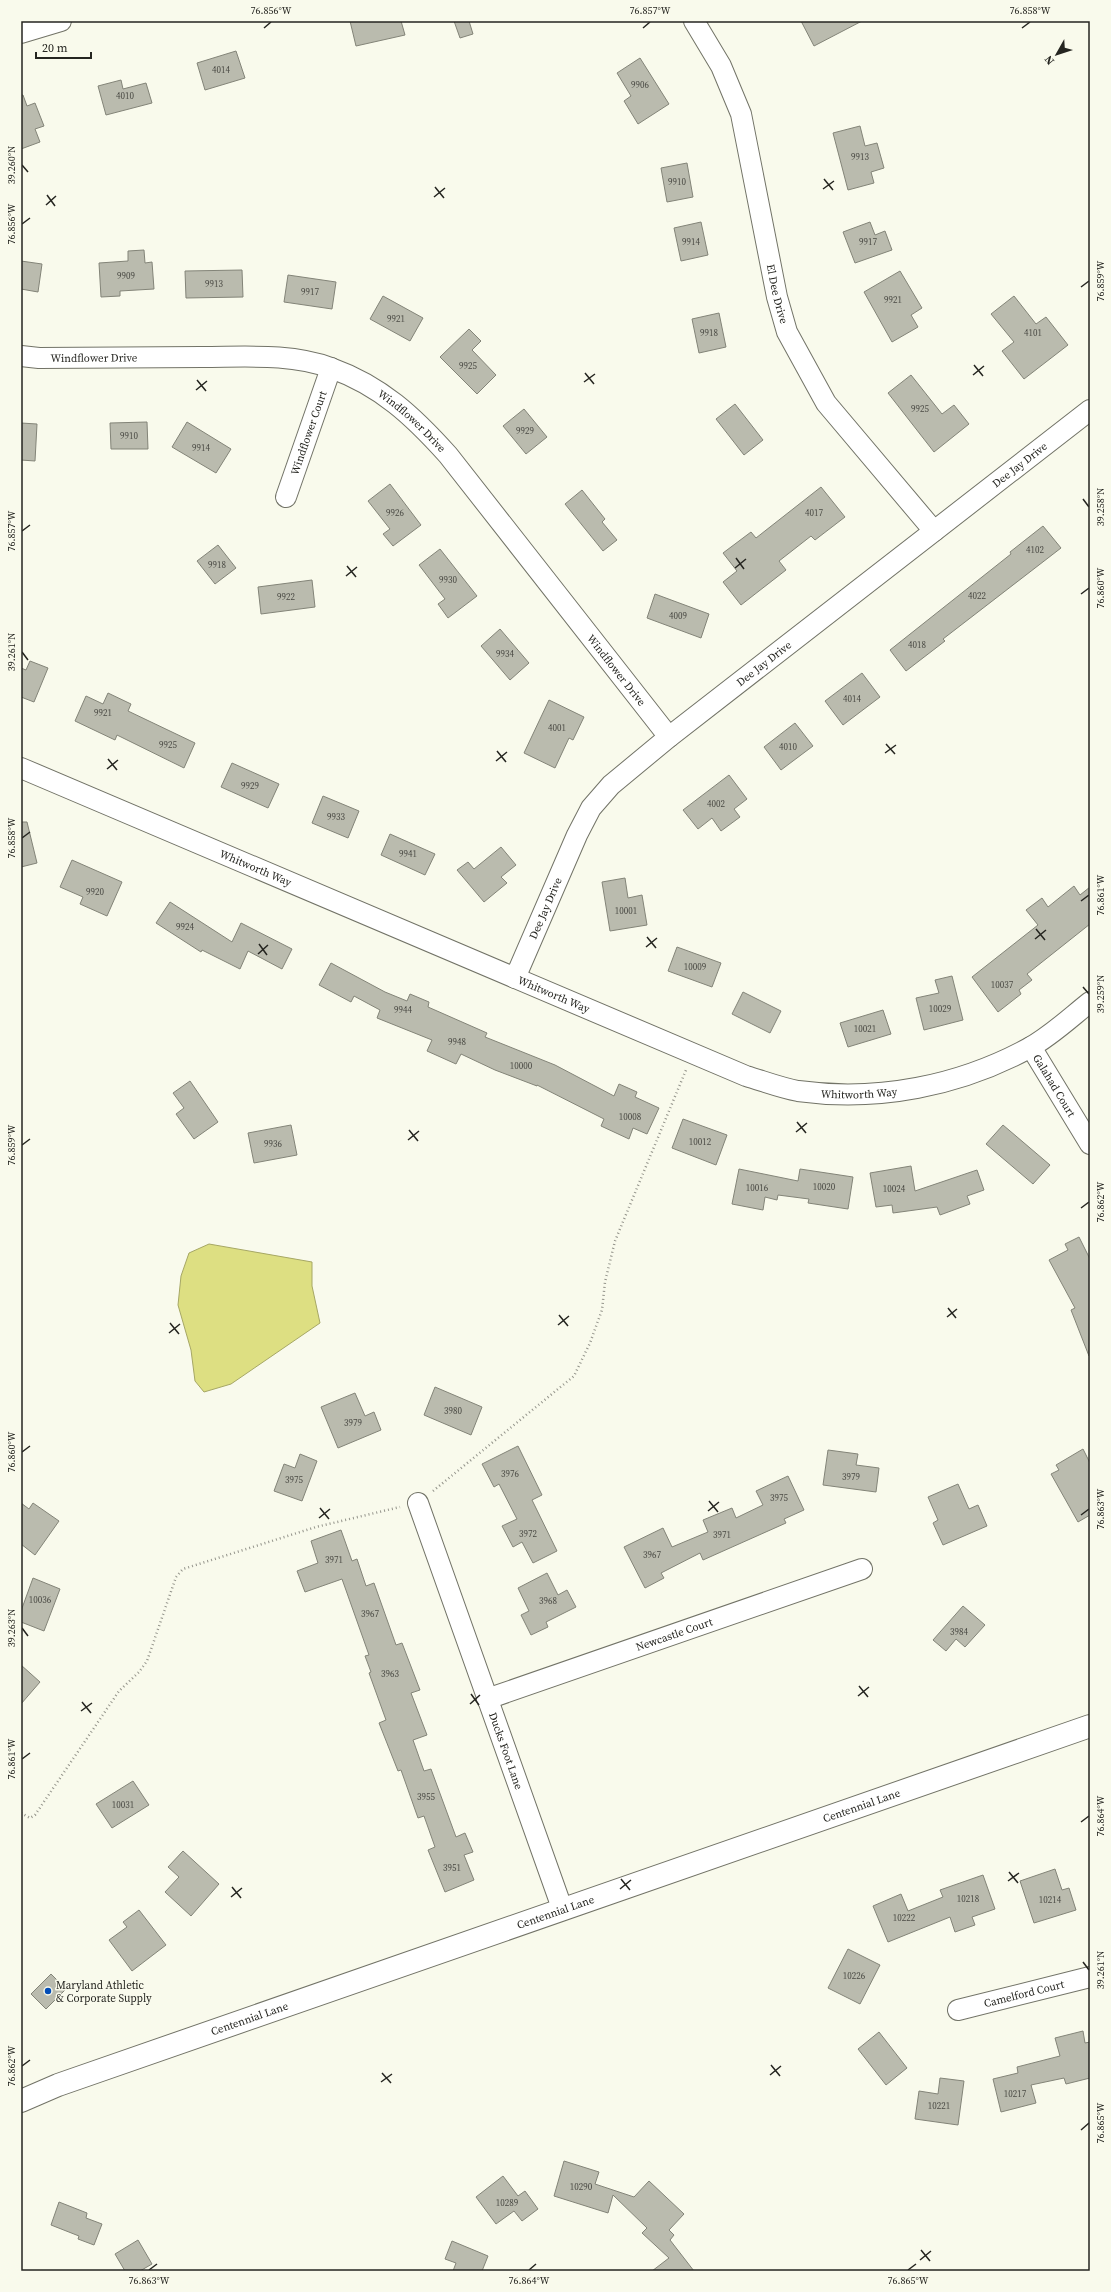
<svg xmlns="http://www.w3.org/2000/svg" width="1111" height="2292" viewBox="0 0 1111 2292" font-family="'Source Serif 4',serif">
<rect width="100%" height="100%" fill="#f9faec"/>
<path fill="#dddf82" stroke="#a6a765" d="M 209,1244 L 312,1262 L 312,1286 L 320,1323 L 231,1384 L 204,1392 L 195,1381 L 191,1350 L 178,1305 L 181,1276 L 189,1253 Z"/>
<path fill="#babbae" stroke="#838478" d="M 350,21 L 401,21 L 405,35 L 356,46 Z
M 454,21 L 469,21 L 473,34 L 460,38 Z
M 801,21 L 862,21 L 814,46 Z
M 236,51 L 245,78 L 205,90 L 197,63 Z
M 640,58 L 669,104 L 638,124 L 624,101 L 631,96 L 617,73 Z
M 121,80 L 123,89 L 146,83 L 152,103 L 106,115 L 98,86 Z
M 21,95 L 23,95 L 27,106 L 35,103 L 44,126 L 35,129 L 40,142 L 21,149 Z
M 860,126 L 865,146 L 877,143 L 884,168 L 871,172 L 874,183 L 848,190 L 833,133 Z
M 687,163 L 693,197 L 667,202 L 661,168 Z
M 701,222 L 708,255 L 681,261 L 674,228 Z
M 870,222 L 875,235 L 885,231 L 892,250 L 855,263 L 843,232 Z
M 144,250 L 145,263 L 152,262 L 154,289 L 120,291 L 120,296 L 101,297 L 99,263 L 128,261 L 128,251 Z
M 21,261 L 42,264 L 38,292 L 21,289 Z
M 242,270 L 243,297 L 186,298 L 185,271 Z
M 900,271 L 922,308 L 911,315 L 918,327 L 892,342 L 864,292 Z
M 288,275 L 336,282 L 332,309 L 284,302 Z
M 383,296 L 423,318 L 410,341 L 370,319 Z
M 1014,296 L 1036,324 L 1046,317 L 1068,345 L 1024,379 L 1002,351 L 1014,342 L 991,314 Z
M 719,313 L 726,347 L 699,353 L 692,319 Z
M 469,329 L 481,341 L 472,350 L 496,375 L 477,394 L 440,357 Z
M 911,375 L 942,414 L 954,405 L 969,424 L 934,452 L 888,393 Z
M 735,404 L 763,440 L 744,455 L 716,419 Z
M 524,409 L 547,437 L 526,454 L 503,426 Z
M 147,422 L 148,449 L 111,449 L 110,423 Z
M 187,422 L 231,449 L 216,473 L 172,447 Z
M 21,423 L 37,424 L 35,461 L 21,460 Z
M 390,484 L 421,525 L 393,546 L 383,534 L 390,529 L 368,501 Z
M 821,487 L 845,517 L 815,540 L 811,536 L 779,561 L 786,570 L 741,605 L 723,582 L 737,571 L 723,553 L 751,532 L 756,538 Z
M 582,490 L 605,519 L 602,522 L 617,540 L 603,551 L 565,504 Z
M 1043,526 L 1061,548 L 943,639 L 945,641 L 906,671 L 890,650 L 1011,554 L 1010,552 Z
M 218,545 L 236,568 L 215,584 L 197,561 Z
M 440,549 L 477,596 L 448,618 L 438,604 L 445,599 L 419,565 Z
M 312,580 L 315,607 L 261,614 L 258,587 Z
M 655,594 L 709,614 L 701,638 L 647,618 Z
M 500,629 L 529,663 L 510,680 L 481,646 Z
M 30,661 L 48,668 L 34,702 L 21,697 L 21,668 L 26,670 Z
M 862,673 L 880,697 L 843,725 L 825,701 Z
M 108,693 L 131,704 L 128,711 L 195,743 L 184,768 L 117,735 L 115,740 L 75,721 L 86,696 L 103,704 Z
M 549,700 L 584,717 L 573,740 L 569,738 L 555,768 L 524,753 Z
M 795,723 L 813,746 L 781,770 L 764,747 Z
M 232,763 L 279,784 L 268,808 L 221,787 Z
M 729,775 L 747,799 L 734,809 L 740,817 L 721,831 L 712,818 L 698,829 L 683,810 Z
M 323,796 L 359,811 L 348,838 L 312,823 Z
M 21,822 L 27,822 L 37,863 L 21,867 Z
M 390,834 L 435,854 L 425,875 L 381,855 Z
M 501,847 L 516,865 L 501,877 L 507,883 L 484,902 L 457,870 L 468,862 L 474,869 Z
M 72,860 L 122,882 L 107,916 L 80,904 L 83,897 L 60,887 Z
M 625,878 L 628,898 L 642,895 L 647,925 L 610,931 L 602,882 Z
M 1074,886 L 1080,895 L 1090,887 L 1090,924 L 1027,974 L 1032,980 L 1019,990 L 1021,994 L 998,1012 L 972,977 L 1038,925 L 1026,910 L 1042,898 L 1048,907 Z
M 170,902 L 232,942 L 241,923 L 292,949 L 282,969 L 248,951 L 240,969 L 202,950 L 201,952 L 156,923 Z
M 677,947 L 721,963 L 712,987 L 668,971 Z
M 331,963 L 385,992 L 407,1001 L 410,994 L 429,1002 L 428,1007 L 487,1033 L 485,1037 L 555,1065 L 614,1096 L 619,1084 L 637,1092 L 635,1097 L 659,1108 L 647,1134 L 633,1128 L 629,1139 L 601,1126 L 604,1119 L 537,1085 L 537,1086 L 495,1070 L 461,1054 L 456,1064 L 427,1051 L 432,1040 L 377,1018 L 380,1010 L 354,996 L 351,1002 L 319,985 Z
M 952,976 L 963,1020 L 924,1030 L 916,998 L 939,993 L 935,980 Z
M 743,992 L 781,1011 L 770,1033 L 732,1014 Z
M 883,1010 L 891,1034 L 848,1047 L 840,1023 Z
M 190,1081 L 218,1122 L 194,1139 L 176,1114 L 184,1108 L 173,1093 Z
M 683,1119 L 727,1135 L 716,1165 L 672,1148 Z
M 291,1125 L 297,1155 L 254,1163 L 248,1133 Z
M 1003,1125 L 1050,1165 L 1033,1184 L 986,1144 Z
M 911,1166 L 915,1191 L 977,1170 L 984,1190 L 967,1196 L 970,1204 L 940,1215 L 937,1207 L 893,1213 L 892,1205 L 876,1207 L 870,1173 Z
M 739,1169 L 798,1181 L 800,1169 L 853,1177 L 848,1209 L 808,1203 L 809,1199 L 778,1195 L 777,1200 L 765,1197 L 763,1210 L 732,1204 Z
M 1079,1237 L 1090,1259 L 1089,1356 L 1071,1310 L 1075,1308 L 1049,1260 L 1068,1250 L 1065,1244 Z
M 435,1387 L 482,1407 L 471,1435 L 424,1415 Z
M 355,1393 L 365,1416 L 374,1412 L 381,1430 L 338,1448 L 321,1407 Z
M 518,1446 L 542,1495 L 532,1500 L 557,1551 L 533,1563 L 522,1542 L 513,1547 L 502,1526 L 517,1519 L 499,1484 L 494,1487 L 482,1464 Z
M 1083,1449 L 1090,1463 L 1090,1515 L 1078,1522 L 1051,1474 L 1059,1470 L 1056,1465 Z
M 828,1450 L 858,1454 L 856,1465 L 879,1468 L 876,1492 L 823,1485 Z
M 300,1454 L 317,1461 L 302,1501 L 274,1491 L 284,1464 L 295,1468 Z
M 788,1476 L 804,1510 L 784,1519 L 786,1523 L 703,1560 L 700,1553 L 661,1573 L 664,1578 L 645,1588 L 624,1547 L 663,1528 L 672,1547 L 708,1532 L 703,1520 L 732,1508 L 736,1518 L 763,1505 L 756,1491 Z
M 958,1484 L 969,1509 L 978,1505 L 987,1526 L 943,1545 L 933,1523 L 938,1520 L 928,1497 Z
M 21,1503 L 29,1509 L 33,1503 L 59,1521 L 35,1555 L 21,1544 Z
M 341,1530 L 352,1561 L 357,1559 L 366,1586 L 374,1583 L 396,1645 L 402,1643 L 420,1690 L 411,1693 L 427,1735 L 413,1740 L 424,1771 L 431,1769 L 456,1837 L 465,1833 L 473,1852 L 464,1855 L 474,1880 L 445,1892 L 428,1850 L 435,1847 L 424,1816 L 418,1818 L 401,1770 L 398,1771 L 379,1723 L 386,1720 L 369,1673 L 371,1672 L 365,1656 L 369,1655 L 342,1579 L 305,1592 L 297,1571 L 318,1563 L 311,1541 Z
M 547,1573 L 558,1595 L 567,1590 L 576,1607 L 546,1622 L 548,1627 L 531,1635 L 521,1615 L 529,1611 L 518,1588 Z
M 33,1578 L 60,1589 L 44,1631 L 21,1622 L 21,1611 Z
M 963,1606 L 985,1625 L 965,1647 L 956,1639 L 946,1651 L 933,1640 Z
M 21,1665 L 40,1682 L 21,1704 Z
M 133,1781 L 149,1805 L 112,1828 L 96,1804 Z
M 183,1851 L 219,1884 L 191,1916 L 165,1892 L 179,1877 L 168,1867 Z
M 1055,1869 L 1062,1890 L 1069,1888 L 1076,1910 L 1034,1923 L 1020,1881 Z
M 983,1875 L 995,1909 L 972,1917 L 975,1925 L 955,1932 L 950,1917 L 888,1942 L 873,1906 L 901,1894 L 908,1911 L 943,1897 L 940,1890 Z
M 139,1910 L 166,1945 L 132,1971 L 109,1940 L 127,1927 L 123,1922 Z
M 848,1949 L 880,1965 L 860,2004 L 828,1988 Z
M 51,1974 L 66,1989 L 46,2009 L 31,1994 Z
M 1083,2031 L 1085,2043 L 1090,2042 L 1090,2078 L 1066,2084 L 1064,2078 L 1031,2085 L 1036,2103 L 1001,2112 L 993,2079 L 1018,2073 L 1017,2067 L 1060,2056 L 1055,2038 Z
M 879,2032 L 907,2068 L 886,2085 L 858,2049 Z
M 940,2078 L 964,2081 L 958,2125 L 915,2119 L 919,2091 L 938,2094 Z
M 564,2161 L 599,2172 L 595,2184 L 634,2197 L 649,2181 L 684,2214 L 669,2230 L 674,2235 L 670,2240 L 694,2271 L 652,2271 L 669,2258 L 642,2233 L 647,2228 L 613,2195 L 608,2213 L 554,2196 Z
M 503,2176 L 518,2196 L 525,2191 L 538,2209 L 522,2221 L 514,2211 L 496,2224 L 476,2197 Z
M 59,2202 L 87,2213 L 86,2218 L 102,2224 L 94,2245 L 78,2239 L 79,2236 L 51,2225 Z
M 138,2240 L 152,2264 L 140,2271 L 125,2271 L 115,2254 Z
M 452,2241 L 488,2256 L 482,2271 L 453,2271 L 456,2263 L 445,2259 Z"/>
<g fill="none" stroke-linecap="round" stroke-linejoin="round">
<defs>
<g id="street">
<path id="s1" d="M 694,21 L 721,66 L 741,114 L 777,297 L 787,332 L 826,403 L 934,531"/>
<path d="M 21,33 L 61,21"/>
<path id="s2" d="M 21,356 L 39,358 C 94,358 148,357 202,357 C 245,357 291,353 331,368 C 381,386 413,416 448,455 L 669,737"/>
<path id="s3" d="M 286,497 L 331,368"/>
<path id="s4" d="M 21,768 L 746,1076 C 763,1081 781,1088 798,1091 C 878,1102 959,1086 1029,1048 C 1051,1036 1071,1017 1090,1002"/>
<path id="s5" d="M 515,978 L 577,835 L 591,808 L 611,785 L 669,737 L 1090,410"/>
<path id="s6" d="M 1031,1047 L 1090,1144"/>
<path id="s7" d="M 418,1503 L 562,1908"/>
<path id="s8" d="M 487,1699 L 862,1569"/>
<path id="s9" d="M 958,2010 L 1090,1977"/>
</g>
<g id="secondary">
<path id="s10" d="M 21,2101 L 58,2085 L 1090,1726"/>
</g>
</defs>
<use href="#street" stroke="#727367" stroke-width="22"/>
<use href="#secondary" stroke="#727367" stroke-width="24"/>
<path stroke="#94948b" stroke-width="2.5" stroke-dasharray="1 3" stroke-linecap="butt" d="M 433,1491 L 574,1376 L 590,1343 L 602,1310 L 605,1282 L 615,1241 L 686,1070
M 21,1813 L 30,1818 L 35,1815 L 119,1691 L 139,1672 L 147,1661 L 176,1577 L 183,1569 L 316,1527 L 400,1507"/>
<use href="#street" stroke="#fff" stroke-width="20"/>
<use href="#secondary" stroke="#fff" stroke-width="22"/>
</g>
<path fill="none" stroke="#252520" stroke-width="1.5" d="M 264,28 L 271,22M 643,28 L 650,22M 1022,28 L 1030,22M 22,165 L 28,172M 824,179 L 833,190M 435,187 L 444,198M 823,189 L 834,181M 47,195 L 55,206M 434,197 L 445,188M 46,205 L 56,196M 22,224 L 30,218M 1081,287 L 1089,281M 974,365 L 983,376M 585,373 L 594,384M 973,375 L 984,366M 197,380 L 206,391M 584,382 L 595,374M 196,390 L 207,381M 1083,499 L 1089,507M 22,531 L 30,525M 736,558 L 744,569M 347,566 L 356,577M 735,568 L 746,559M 346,576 L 357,567M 1081,594 L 1089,588M 22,652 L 28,660M 886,744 L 895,754M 497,751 L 506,762M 885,753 L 896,745M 108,759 L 117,770M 496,761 L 507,752M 107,769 L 118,760M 22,838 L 30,832M 1081,901 L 1089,895M 1036,929 L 1045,940M 647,937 L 656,948M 1035,939 L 1046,930M 259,944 L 267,955M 646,947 L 657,938M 258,954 L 268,945M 1083,987 L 1089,994M 797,1122 L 806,1133M 409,1130 L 418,1141M 796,1132 L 807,1123M 408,1140 L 419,1131M 22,1145 L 30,1139M 1081,1208 L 1089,1202M 948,1308 L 956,1318M 559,1315 L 568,1326M 947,1317 L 957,1309M 170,1323 L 179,1334M 558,1325 L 569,1316M 169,1333 L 180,1324M 22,1452 L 30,1446M 709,1501 L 718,1512M 320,1508 L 329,1519M 708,1511 L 719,1502M 1081,1515 L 1089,1509M 319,1518 L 330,1509M 22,1628 L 28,1636M 859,1686 L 868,1697M 471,1694 L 479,1705M 858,1696 L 869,1687M 82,1702 L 91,1713M 470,1704 L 480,1695M 81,1711 L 92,1703M 22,1759 L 30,1753M 1081,1822 L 1089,1816M 1009,1872 L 1018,1883M 621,1879 L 630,1890M 1008,1881 L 1019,1873M 232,1887 L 241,1898M 620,1889 L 631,1880M 231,1897 L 242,1888M 1083,1962 L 1089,1970M 771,2065 L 780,2076M 22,2066 L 30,2060M 382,2073 L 391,2083M 770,2075 L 781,2066M 381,2082 L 392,2074M 1081,2130 L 1089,2123M 921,2250 L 930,2261M 920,2260 L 931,2251M 149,2270 L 157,2264M 529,2270 L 536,2264M 908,2270 L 916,2264"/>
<circle fill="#034db7" stroke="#f9faec" stroke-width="1.5" cx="48" cy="1991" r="4"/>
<g text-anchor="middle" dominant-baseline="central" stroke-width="3" stroke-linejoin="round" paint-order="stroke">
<g font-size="9" fill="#4a4a44">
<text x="221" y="70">4014</text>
<text x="640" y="85">9906</text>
<text x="125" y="96">4010</text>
<text x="860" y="157">9913</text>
<text x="677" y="182">9910</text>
<text x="691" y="242">9914</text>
<text x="868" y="242">9917</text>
<text x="126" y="276">9909</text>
<text x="214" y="284">9913</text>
<text x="310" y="292">9917</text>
<text x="893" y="300">9921</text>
<text x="396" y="319">9921</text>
<text x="709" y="333">9918</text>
<text x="1033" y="333">4101</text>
<text x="468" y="366">9925</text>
<text x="920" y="409">9925</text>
<text x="525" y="431">9929</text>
<text x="129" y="436">9910</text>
<text x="201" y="448">9914</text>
<text x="395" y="513">9926</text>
<text x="814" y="513">4017</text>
<text x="1035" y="550">4102</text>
<text x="217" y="565">9918</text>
<text x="448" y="580">9930</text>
<text x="977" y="596">4022</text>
<text x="286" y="597">9922</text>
<text x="678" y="616">4009</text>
<text x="917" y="645">4018</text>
<text x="505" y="654">9934</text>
<text x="852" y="699">4014</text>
<text x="103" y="713">9921</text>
<text x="557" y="728">4001</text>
<text x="168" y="745">9925</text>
<text x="788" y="747">4010</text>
<text x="250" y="786">9929</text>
<text x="716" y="804">4002</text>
<text x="336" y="817">9933</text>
<text x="408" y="854">9941</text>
<text x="95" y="892">9920</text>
<text x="626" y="911">10001</text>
<text x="185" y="927">9924</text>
<text x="695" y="967">10009</text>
<text x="1002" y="985">10037</text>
<text x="940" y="1009">10029</text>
<text x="403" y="1010">9944</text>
<text x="865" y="1029">10021</text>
<text x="457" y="1042">9948</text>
<text x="521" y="1066">10000</text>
<text x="630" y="1117">10008</text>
<text x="700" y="1142">10012</text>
<text x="273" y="1144">9936</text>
<text x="824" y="1187">10020</text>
<text x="757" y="1188">10016</text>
<text x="894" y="1189">10024</text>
<text x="453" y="1411">3980</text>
<text x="353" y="1423">3979</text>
<text x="510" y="1474">3976</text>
<text x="851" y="1477">3979</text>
<text x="294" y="1480">3975</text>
<text x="779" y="1498">3975</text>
<text x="528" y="1534">3972</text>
<text x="722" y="1535">3971</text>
<text x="652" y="1555">3967</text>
<text x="334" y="1560">3971</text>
<text x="40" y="1600">10036</text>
<text x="548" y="1601">3968</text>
<text x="370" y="1614">3967</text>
<text x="959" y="1632">3984</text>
<text x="390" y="1674">3963</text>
<text x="426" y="1797">3955</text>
<text x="123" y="1805">10031</text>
<text x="452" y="1868">3951</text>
<text x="968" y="1899">10218</text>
<text x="1050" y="1900">10214</text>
<text x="904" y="1918">10222</text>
<text x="854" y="1976">10226</text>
<text x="1015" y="2094">10217</text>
<text x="939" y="2106">10221</text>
<text x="581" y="2187">10290</text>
<text x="507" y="2203">10289</text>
</g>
<g font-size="11" fill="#252520" stroke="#f9faec">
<text stroke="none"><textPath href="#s1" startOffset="288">El Dee Drive</textPath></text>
<text stroke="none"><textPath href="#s2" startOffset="73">Windflower Drive</textPath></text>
<text stroke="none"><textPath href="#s2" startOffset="409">Windflower Drive</textPath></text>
<text stroke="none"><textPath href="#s3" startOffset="68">Windflower Court</textPath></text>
<text stroke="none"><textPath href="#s5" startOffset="736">Dee Jay Drive</textPath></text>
<text stroke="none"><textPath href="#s5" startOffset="412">Dee Jay Drive</textPath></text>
<text stroke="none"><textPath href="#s2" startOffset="732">Windflower Drive</textPath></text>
<text stroke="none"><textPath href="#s4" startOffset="255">Whitworth Way</textPath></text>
<text stroke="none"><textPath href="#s5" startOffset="76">Dee Jay Drive</textPath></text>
<text stroke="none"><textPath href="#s4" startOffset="579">Whitworth Way</textPath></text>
<text stroke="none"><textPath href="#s6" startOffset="45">Galahad Court</textPath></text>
<text stroke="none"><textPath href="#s4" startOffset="903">Whitworth Way</textPath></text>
<text stroke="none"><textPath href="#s8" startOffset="198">Newcastle Court</textPath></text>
<text stroke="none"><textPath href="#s7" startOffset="263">Ducks Foot Lane</textPath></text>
<text stroke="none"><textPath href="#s10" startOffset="891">Centennial Lane</textPath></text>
<text stroke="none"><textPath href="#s10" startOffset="567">Centennial Lane</textPath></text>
<text stroke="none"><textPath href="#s9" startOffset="68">Camelford Court</textPath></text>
<text stroke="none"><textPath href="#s10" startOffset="243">Centennial Lane</textPath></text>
</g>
<g font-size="11" fill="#252520" stroke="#f9faec" text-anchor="start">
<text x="56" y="1985">Maryland Athletic<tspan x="56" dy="13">&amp; Corporate Supply</tspan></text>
</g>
</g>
<rect width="1111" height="2292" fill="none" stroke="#f9faec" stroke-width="44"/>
<g transform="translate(1057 54) rotate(231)" stroke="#f9faec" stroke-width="3" paint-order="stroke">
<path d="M0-3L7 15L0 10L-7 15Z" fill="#252520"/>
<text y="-6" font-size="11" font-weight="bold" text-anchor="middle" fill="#252520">N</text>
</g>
<path d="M36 52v6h55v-6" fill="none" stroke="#252520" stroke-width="2"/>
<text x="42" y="52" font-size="12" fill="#252520" stroke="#f9faec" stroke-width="3" paint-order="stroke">20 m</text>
<rect x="22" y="22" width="1067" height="2248" fill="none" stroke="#252520" stroke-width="1.5"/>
<g font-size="10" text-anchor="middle" fill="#252520">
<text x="271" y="14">76.856°W</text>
<text x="650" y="14">76.857°W</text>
<text x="1030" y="14">76.858°W</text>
<text transform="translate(11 165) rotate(-90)" y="4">39.260°N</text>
<text transform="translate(11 224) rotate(-90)" y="4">76.856°W</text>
<text transform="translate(1100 281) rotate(-90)" y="4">76.859°W</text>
<text transform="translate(1100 507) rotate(-90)" y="4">39.258°N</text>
<text transform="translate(11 531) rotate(-90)" y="4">76.857°W</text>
<text transform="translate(1100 588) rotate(-90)" y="4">76.860°W</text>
<text transform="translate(11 652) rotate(-90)" y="4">39.261°N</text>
<text transform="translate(11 838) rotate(-90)" y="4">76.858°W</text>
<text transform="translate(1100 895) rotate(-90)" y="4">76.861°W</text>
<text transform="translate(1100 994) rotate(-90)" y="4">39.259°N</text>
<text transform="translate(11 1145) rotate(-90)" y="4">76.859°W</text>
<text transform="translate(1100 1202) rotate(-90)" y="4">76.862°W</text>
<text transform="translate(11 1452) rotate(-90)" y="4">76.860°W</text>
<text transform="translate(1100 1509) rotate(-90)" y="4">76.863°W</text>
<text transform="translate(11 1628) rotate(-90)" y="4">39.263°N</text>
<text transform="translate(11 1759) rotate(-90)" y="4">76.861°W</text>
<text transform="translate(1100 1816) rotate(-90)" y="4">76.864°W</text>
<text transform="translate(1100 1970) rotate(-90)" y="4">39.261°N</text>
<text transform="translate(11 2066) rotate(-90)" y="4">76.862°W</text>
<text transform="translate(1100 2123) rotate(-90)" y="4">76.865°W</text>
<text x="149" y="2284">76.863°W</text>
<text x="529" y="2284">76.864°W</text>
<text x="908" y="2284">76.865°W</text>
</g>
</svg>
